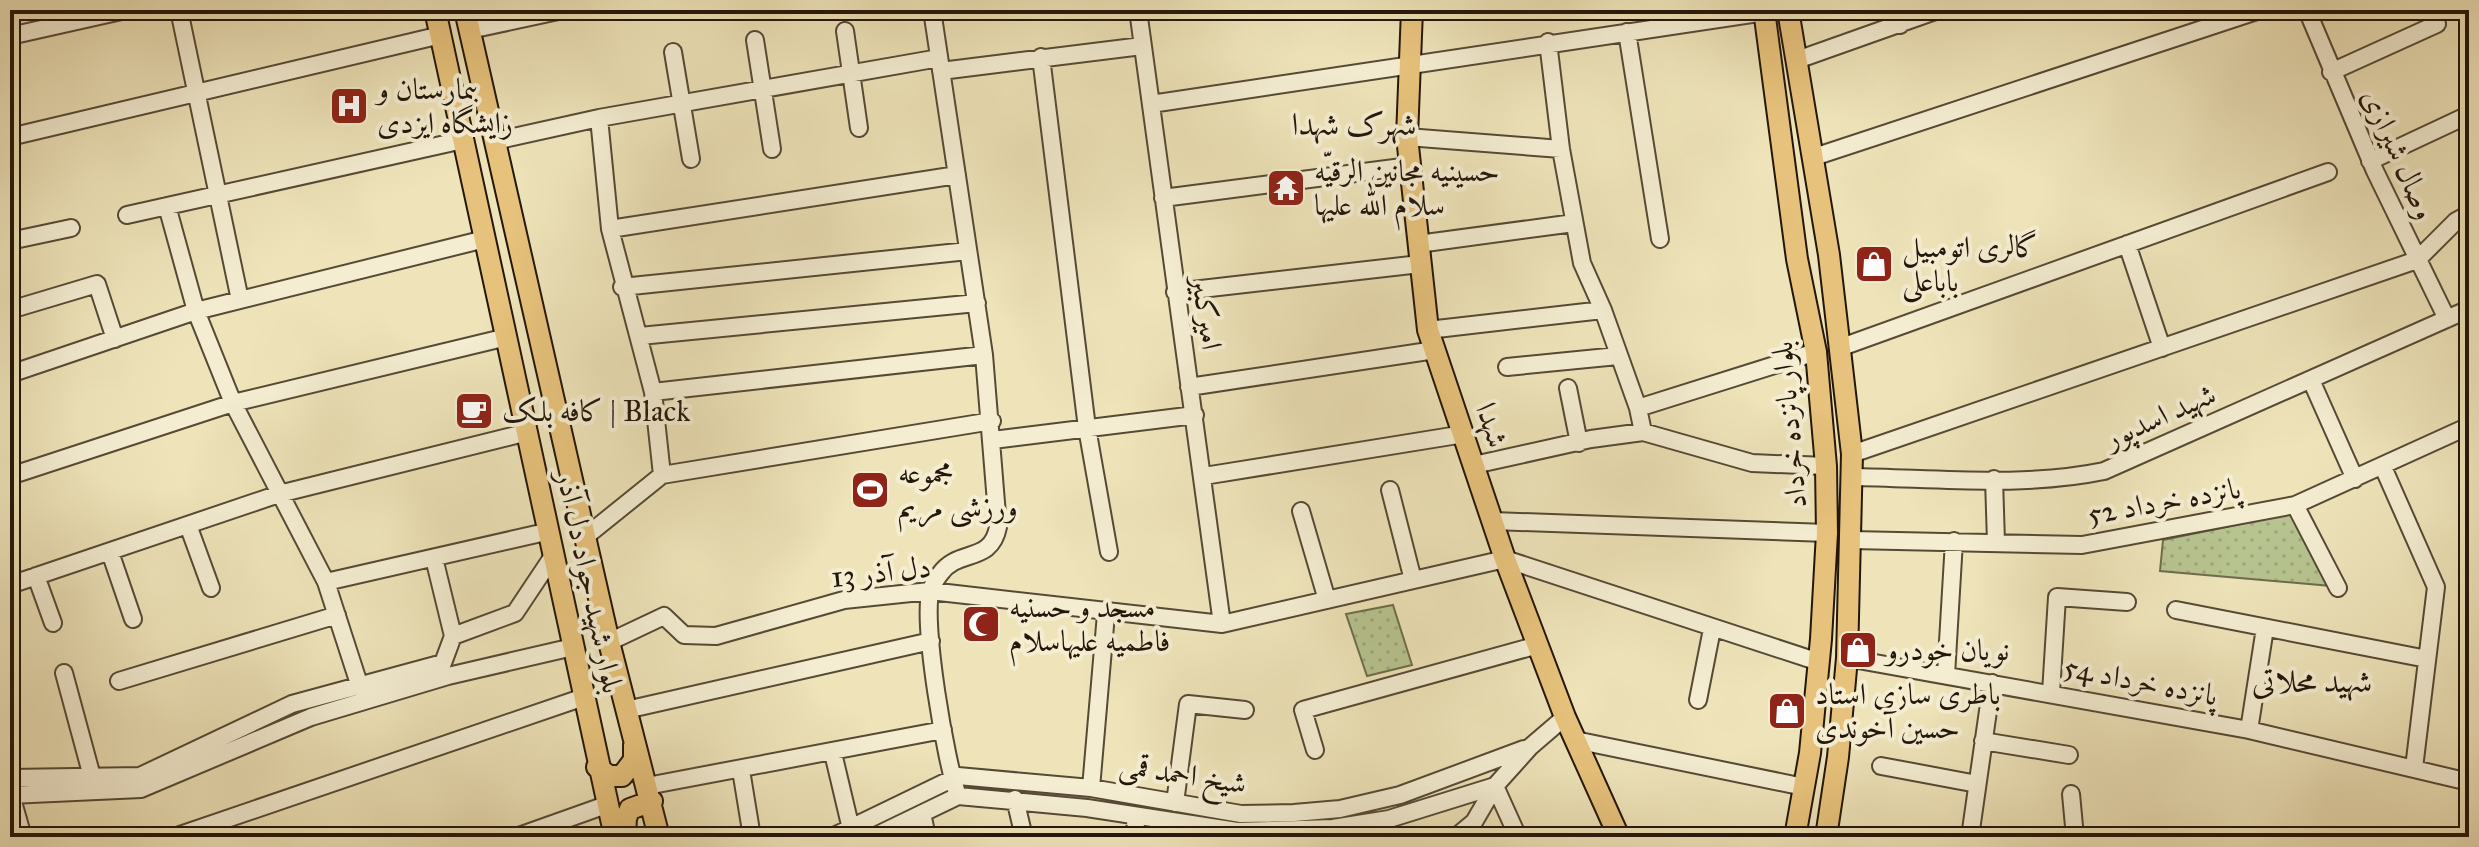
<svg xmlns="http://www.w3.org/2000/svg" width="2479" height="847" viewBox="0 0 2479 847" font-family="'IM FELL Great Primer',Amiri,serif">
<defs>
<pattern id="park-dots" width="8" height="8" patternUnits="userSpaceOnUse" patternTransform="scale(2)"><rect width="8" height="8" fill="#b7c490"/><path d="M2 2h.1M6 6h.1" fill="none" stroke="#9da87b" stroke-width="1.8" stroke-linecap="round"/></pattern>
</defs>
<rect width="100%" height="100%" fill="#eee3b9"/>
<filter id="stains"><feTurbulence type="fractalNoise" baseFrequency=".0025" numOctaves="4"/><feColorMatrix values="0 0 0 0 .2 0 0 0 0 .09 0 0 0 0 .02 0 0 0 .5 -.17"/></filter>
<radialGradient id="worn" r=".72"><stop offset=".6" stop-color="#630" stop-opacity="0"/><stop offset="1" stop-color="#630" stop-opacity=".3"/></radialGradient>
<path fill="url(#park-dots)" stroke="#6e6d4c" stroke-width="2" d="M 2294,513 L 2332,586 L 2160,571 L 2163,540 Z
M 1393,605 L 1412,665 L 1367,676 L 1346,614 Z"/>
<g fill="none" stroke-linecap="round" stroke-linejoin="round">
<defs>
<path id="minor" d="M 179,10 L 240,300
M 932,10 L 984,355 L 998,527 C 991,564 958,548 940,574 C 937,578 932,585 931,590 C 921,620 946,763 958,796
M 1138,10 L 1222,624
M 1895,10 L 1900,25
M 2307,10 L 2375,171 L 2447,319
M 470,30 L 563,10
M 845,31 L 859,128
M 1627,32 L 1660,239
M 10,36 L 126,10
M 755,40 L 772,149
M 1548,42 L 1561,149 L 1582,263 L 1603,310 L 1638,408 L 1643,432
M 673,52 L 691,159
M 1041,57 L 1087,428 L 1109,552
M 1797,60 L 1938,10
M 941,71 L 1142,46
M 2331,72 L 2437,24
M 1151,104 L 1765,12
M 599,118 L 610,229 L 653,392 L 662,475
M 10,137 L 441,35
M 1407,137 L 1561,149
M 495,141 L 599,118 L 939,58
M 1814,157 L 2260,10
M 2370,161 L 2466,116
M 1163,198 L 1410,166
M 167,206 L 196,311 L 233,403 L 326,582 L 360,687
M 127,215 L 463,140
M 610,229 L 957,175
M 10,241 L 71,228
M 1418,244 L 1574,223
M 2127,244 L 2162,348
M 622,287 L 968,251
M 1175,292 L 1420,264
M 10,310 L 97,284 L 115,339
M 1428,330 L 1603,310
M 640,336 L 977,303
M 1839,348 L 2328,172
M 1507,367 L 1618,356
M 10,374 L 196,311 L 485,239
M 2311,380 L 2355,479
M 1189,387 L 1435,350
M 1568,388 L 1579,443
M 653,392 L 984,355
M 1638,408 L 1816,352
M 993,440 L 1195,415
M 1852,454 L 2417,260 L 2456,221 L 2469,214
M 1474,465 L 1591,439 L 1643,432 L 1752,463 L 1826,466
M 2383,467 L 2436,587 L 2414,768
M 10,476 L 233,403 L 507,337
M 1204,476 L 1464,434
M 1852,477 C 1934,478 2022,488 2104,471 L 2469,309
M 1994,479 L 1996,542
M 1390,490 L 1413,580
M 2295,505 L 2338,588
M 1301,511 L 1327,600
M 1493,521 L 1827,533
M 188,525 L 211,588
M 585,537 L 662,475 L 992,421
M 1852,540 L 2082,545 L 2295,505 L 2469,426
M 110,552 L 133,619
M 36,576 L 53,623
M 326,582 L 550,531
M 10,585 L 279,494 L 528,432
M 2176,610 L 2427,659
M 453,636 L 515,613 L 555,553
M 609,642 L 664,616 L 684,635 L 716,636 L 844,600 L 930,591 L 1222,624 L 1505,559 L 1819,662
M 1847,658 L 2249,730 L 2469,782
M 64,673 L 94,784
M 1946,675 L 1954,541
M 119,681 L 337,615
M 2051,693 L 2057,597 L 2127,602
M 1698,700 L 1712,629
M 626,710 L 931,641
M 2249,730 L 2265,628
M 1575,740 L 1804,787
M 1983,741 L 2069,755
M 1315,750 L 1303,710 L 1538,645
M 833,753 L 851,829
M 1881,766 L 1977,784
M 741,770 L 752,837
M 10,778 L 140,776 L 292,704 L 443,663 L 453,636 L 434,558
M 647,786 L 943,730
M 1495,786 L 1518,837
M 1091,788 L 1106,614
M 2071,794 L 2075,837
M 10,795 L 141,789 L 311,717 L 448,676 L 573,647
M 11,795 L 23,837
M 1015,799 L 1024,837
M 1175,803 L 1188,704 L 1245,710
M 922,813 L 927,837
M 1134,817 L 1138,837
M 174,837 L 584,697
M 516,837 L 606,805
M 832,837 L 958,776 L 1091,788 L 1241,814 L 1294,813 L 1340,809 L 1400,795 L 1524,749
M 873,837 L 958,796 L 1087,808 L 1237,831 L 1333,828 L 1389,819 L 1495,786 L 1530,747 L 1565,717
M 1456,837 L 1474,822 L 1495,786
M 1970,837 L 1992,683
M 2132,837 L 2148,837"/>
<path id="major" d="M 435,10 L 615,837
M 465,10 L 609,642 L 659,837
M 1412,10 L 1407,137 L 1428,330 L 1505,559 L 1565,717 L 1619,837
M 1764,10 L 1797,259 L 1816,352 L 1826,466 L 1827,533 L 1821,639 L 1810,753 L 1795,837
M 1788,10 L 1829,255 L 1852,454 L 1847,658 L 1838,757 L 1826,837
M 597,767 L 609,776 L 622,776 L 634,760 L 634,745
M 625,837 L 626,818 L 630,809 L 652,801"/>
</defs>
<use href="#minor" stroke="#564935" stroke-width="20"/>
<use href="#major" stroke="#241609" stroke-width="24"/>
<use href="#minor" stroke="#f4edd2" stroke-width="16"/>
<use href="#major" stroke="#e7c27c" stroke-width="20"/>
</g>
<defs>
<symbol id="hospital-square" viewBox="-11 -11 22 22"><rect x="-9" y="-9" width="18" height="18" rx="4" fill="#8f2418" stroke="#f4edd2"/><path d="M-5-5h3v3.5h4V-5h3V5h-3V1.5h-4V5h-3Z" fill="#fff"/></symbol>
<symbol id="temple-square" viewBox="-11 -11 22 22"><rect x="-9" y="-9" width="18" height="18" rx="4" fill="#8f2418" stroke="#f4edd2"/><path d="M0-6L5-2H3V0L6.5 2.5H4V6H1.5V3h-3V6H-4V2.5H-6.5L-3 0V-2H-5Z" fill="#fff"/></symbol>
<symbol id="shop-square" viewBox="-11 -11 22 22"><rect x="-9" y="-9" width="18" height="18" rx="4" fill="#8f2418" stroke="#f4edd2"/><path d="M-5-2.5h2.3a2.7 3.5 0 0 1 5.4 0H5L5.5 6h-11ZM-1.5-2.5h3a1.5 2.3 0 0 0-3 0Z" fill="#fff"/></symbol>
<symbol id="cafe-square" viewBox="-11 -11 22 22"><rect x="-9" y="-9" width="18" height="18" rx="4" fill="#8f2418" stroke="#f4edd2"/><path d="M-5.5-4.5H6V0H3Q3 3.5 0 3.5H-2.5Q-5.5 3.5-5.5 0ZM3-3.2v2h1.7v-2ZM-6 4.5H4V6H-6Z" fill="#fff"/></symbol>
<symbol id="stadium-square" viewBox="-11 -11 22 22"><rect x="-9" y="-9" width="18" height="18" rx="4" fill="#8f2418" stroke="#f4edd2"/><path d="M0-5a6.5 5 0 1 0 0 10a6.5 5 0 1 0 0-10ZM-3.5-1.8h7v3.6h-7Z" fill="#fff"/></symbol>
<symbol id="mosque-square" viewBox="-11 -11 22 22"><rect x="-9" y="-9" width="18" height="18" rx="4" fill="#8f2418" stroke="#f4edd2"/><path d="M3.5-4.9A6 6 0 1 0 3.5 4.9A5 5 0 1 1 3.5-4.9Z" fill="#fff"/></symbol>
</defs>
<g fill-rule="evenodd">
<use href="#hospital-square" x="327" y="84" width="44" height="44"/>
<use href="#temple-square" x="1264" y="166" width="44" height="44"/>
<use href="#shop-square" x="1852" y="242" width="44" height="44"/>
<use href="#cafe-square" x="452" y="389" width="44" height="44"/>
<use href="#stadium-square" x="848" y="468" width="44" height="44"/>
<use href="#mosque-square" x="959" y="602" width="44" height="44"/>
<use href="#shop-square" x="1836" y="628" width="44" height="44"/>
<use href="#shop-square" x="1765" y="689" width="44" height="44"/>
</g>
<g text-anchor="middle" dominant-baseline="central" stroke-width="8" stroke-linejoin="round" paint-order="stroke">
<g font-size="30" fill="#241609" stroke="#f4edd2" text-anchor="start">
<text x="377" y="89">بیمارستان و<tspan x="377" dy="34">زایشگاه ایزدی</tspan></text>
<text x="1314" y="171">حسینیه مجانین الرقیّه<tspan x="1314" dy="34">سلام الله علیها</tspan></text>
<text x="1902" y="247">گالری اتومبیل<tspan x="1902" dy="34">باباعلی</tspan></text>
<text x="502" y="411">کافه بلک | Black</text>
<text x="898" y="473">مجموعه<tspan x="898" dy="34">ورزشی مریم</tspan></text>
<text x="1009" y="607">مسجد و حسنیه<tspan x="1009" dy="34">فاطمیه علیهاسلام</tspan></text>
<text x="1886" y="650">نویان خودرو</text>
<text x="1815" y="694">باطری سازی استاد<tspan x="1815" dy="34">حسین آخوندی</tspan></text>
</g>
<g font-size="30" fill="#241609" stroke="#f4edd2">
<text transform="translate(2399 154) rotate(66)">وصال شیرازی</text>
<text transform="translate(1207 313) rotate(82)">امیرکبیر</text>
<text transform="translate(2160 416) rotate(-24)">شهید اسدپور</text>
<text transform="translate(1492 425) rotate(71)">شهدا</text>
<text transform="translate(1789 425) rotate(-95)">بلوار پانزده خرداد</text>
<text transform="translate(2164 501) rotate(-10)">پانزده خرداد 52</text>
<text transform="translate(881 572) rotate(-6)">دل آذر 13</text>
<text transform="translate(590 582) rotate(78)">بلوار شهید جواد دل آذر</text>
<text transform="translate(2141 681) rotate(11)">پانزده خرداد 54</text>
<text transform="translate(1183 774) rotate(9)">شیخ احمد قمی</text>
</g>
<g font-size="32" fill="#241609" stroke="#f4edd2">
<text x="1354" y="124">شهرک شهدا</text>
<text x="2312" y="681">شهید محلاتی</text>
</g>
</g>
<rect width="2479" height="847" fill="none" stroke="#eee3b9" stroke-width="40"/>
<rect x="12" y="12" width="2455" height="823" fill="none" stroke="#241609" stroke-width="4"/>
<rect x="20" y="20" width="2439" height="807" fill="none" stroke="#241609" stroke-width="2"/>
<rect width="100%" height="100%" filter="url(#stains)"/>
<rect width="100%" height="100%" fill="url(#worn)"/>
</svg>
